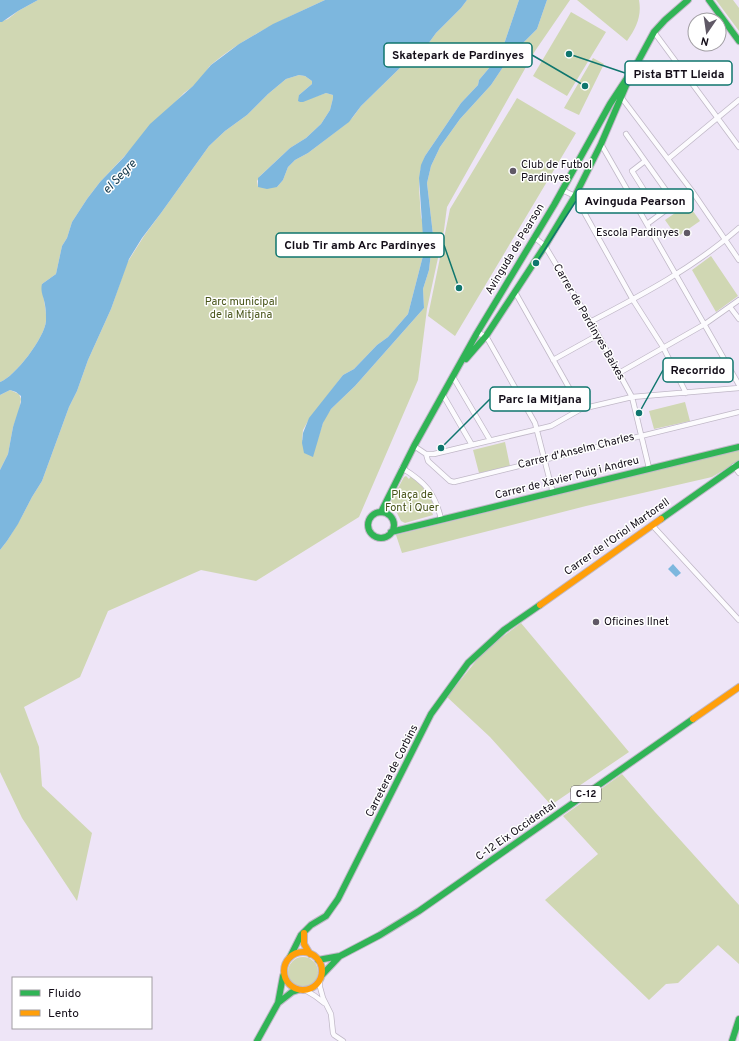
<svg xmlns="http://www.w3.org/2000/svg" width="739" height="1041" viewBox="0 0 739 1041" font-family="Overpass,sans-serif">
<rect width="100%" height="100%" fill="#eee5f7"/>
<path fill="#d0d7b3" d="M 38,0 L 325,0 C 286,18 245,36 212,64 C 208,67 206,72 203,76 C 198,83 191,88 184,93 L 100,182 L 87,199 L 72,222 L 67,238 L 62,246 L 56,274 L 42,284 C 42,296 47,308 46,321 C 45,337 15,377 0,382 L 0,22 L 8,19 L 18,11 Z
M 467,0 L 519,0 L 501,53 L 495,61 L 479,80 L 478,85 L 461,103 L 425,156 L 420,171 L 419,188 L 421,217 L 423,223 L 424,252 L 408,314 L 388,337 L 377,345 L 354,369 L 343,375 L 308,421 L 303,430 L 302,440 L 316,444 L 325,417 L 331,409 L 355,386 L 424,308 L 423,289 L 429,270 L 433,235 L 427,183 L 431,166 L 440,147 L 460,119 L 491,85 L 511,55 L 537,29 L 547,0 L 570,0 L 535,51 L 447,207 L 444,230 L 427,309 L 418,380 L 359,517 L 256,581 L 201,570 L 108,611 L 80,677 L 24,707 L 39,747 L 42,786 L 92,833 L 77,901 L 22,818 L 0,772 L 0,550 L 7,541 L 20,520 L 32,497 L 42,481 L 69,407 L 77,391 L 88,360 L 111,309 L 127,263 L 144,236 L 161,213 L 209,146 L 225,131 L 247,115 L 268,94 L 286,79 L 299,75 L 305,76 L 312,81 L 312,84 L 299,95 L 300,102 L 326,93 L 333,95 L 333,98 L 330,110 L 321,124 L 306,138 L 290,148 L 260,176 L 257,181 L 258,187 L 277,187 L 283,180 L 288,167 L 295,160 L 308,153 L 346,124 L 353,117 L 361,106 L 405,63 L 422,48 L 428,44 L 436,33 L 461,8 Z
M 577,0 L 639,0 C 642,16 636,28 627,41 Z
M 716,0 L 733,0 L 739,8 L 739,31 Z
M 571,12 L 606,32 L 567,96 L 533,76 Z
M 593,58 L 604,64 L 579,115 L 564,108 Z
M 517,98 L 576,133 L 455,336 L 428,316 L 450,209 Z
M 688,204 L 700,221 L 677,237 L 665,220 Z
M 711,256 L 738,296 L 716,312 L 692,270 Z
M 10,390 L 19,394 L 21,399 L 19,412 L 13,427 L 8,454 L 0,470 L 0,395 Z
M 685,402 L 690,421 L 654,429 L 649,411 Z
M 505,442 L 510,466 L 479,473 L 473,450 Z
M 739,450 L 739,461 L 712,477 L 586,506 L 402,553 L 396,535 Z
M 406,476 L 409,479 L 411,476 C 422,485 429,494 435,507 L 431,509 L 433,515 L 405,523 L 401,521 L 397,513 L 392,508 L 390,503 L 404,477 Z
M 521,623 L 629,752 L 551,805 L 490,737 L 447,697 L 480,656 L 497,641 Z
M 622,774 L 655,812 L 739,905 L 739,964 L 718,945 L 678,983 L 666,984 L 649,1000 L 545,900 L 598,854 L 563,816 Z
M288 972a15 15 0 1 1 30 0a15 15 0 1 1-30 0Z"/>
<path fill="#7db7de" d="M 0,0 L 38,0 L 18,11 L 2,22 L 0,22 Z
M 325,0 L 467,0 L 461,8 L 436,33 L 428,44 L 422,48 L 405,63 L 361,106 L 349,122 L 308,153 L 295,160 L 288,167 L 283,180 L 277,187 L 267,189 L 258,187 L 258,178 L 290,148 L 306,138 L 321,124 L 330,110 L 333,98 L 333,95 L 326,93 L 303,102 L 300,102 L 298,101 L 299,95 L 312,84 L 312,81 L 305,76 L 299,75 L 286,79 L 268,94 L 247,115 L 225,131 L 209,146 L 161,213 L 142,238 L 129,259 L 111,309 L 88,360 L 77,391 L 69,407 L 42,481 L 32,497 L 18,524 L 7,541 L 0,550 L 0,470 L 8,454 L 13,427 L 21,402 L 21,396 L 16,392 L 10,390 L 0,395 L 0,382 C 15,377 45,337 46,321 C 46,316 46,310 45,305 C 44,297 40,292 42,284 L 56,274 L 62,246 L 67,238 L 72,222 L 87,199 L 100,182 L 124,157 L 150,124 L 193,86 L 211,65 L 239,44 L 273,24 Z
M 519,0 L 547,0 L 537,29 L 511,55 L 491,85 L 460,119 L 440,147 L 431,166 L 427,183 L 433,235 L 429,270 L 423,289 L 424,308 L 355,386 L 331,409 L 323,423 L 313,457 L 304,453 L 302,443 L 303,433 L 309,418 L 343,375 L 354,369 L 377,345 L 388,337 L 408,314 L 424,252 L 419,178 L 421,165 L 425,156 L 461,103 L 478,85 L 479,80 L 495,61 L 501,53 Z
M 673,564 L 681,573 L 676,577 L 668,569 Z"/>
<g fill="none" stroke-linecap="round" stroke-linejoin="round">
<defs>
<path id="street" d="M 654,32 L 739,147
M 621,97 L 692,191 L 739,260
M 626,134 L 675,203
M 601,144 L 739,385
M 668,159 L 739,100
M 645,161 L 632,171 L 659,214
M 562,190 L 575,196 L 633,300 L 663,347 L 686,393
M 647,224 L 692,191
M 534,237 L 545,246 L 596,331 L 632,397 L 649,468
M 515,292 L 581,409
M 730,307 L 739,319
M 590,322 C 642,295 695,267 739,228
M 477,333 L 486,336 L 535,423 L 553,493
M 553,360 L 598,335
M 619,373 L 705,324 L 739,300
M 453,377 L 490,440
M 443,395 L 472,445
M 414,446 L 426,454 L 434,454 L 551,426 L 581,409 L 632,397 L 739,388
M 426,454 L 428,461 L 450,481 L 454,482 L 739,412
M 734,466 L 739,473
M 402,468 C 425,482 435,493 441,519
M 652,525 L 739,620
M 320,979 L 320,987 L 323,998 L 331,1014 L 333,1033 L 334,1035 L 343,1041
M 305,990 L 315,996 L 324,1003"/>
<path id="fast" d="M 709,0 L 739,41
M 634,69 L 654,32 L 665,20 L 688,0
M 466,359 L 486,336 L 545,246 L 575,196 L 601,144 L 628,81
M 381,512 L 414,446 L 477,333 L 554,205 L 610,104 L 635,66
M368 525a13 13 0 1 1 26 0a13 13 0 1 1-26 0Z
M 661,519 L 739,464
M 391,532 L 739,447
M 290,957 L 301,935 L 311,925 L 326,916 L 338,899 L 431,714 L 468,663 L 504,630 L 540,605
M 318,960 L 340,956 L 380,935 L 419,911 L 693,719
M 322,975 L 339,957
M 278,1003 L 292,992 L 298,990
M 257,1041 L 278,1003 L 283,976
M 732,1041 L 739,1019"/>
<path id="slow" d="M 540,605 L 661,519
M 693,719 L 739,687
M 304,933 L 304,944 L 310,954
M284 971a19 19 0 1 1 38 0a19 19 0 1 1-38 0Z"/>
</defs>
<use href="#street" stroke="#c0b8c7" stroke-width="6"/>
<use href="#fast" stroke="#c0b8c7" stroke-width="8"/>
<use href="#slow" stroke="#c0b8c7" stroke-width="8"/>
<use href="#street" stroke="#fcfbfe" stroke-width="4.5"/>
<use href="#fast" stroke="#30b455" stroke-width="6"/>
<use href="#slow" stroke="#ff9f0a" stroke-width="6"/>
</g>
<g fill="#605966" stroke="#fff" stroke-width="1.5">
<circle cx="513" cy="171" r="4"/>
<circle cx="687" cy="233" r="4"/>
<circle cx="596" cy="622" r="4"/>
</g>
<g text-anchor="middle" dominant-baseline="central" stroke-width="3" stroke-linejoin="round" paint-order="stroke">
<rect fill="#fff" stroke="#5a565d" stroke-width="1" x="571" y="786" width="30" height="16" rx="3"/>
<g font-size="10" font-weight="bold" fill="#130d18">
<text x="586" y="794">C-12</text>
</g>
<g font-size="11" fill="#130d18" stroke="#fff" text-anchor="start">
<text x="521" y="165">Club de Futbol<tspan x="521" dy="13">Pardinyes</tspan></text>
<text x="679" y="233" text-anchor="end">Escola Pardinyes</text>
<text x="604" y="622">Oficines Ilnet</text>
</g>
<g font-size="11" fill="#130d18" stroke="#fff">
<text transform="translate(515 249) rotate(-59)">Avinguda de Pearson</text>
<text transform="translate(589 322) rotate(60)">Carrer de Pardinyes Baixes</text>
<text transform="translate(576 451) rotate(-14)">Carrer d'Anselm Charles</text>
<text transform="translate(567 478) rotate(-14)">Carrer de Xavier Puig i Andreu</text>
<text transform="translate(617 537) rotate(-35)">Carrer de l'Oriol Martorell</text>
<text transform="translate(392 771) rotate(-63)">Carretera de Corbins</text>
<text transform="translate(516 831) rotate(-35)">C-12 Eix Occidental</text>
</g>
<g font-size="11" fill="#485419" stroke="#fff">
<text x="241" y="302">Parc municipal<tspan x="241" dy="13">de la Mitjana</tspan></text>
<text x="412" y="495">Plaça de<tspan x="412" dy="13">Font i Quer</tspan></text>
</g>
<g font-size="12" font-style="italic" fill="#072e42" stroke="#fff">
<text transform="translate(120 177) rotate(-46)">el Segre</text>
</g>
</g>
<path fill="none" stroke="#0f766e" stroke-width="1.5" d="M585 86L532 55M569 54L625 73M536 263L576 201M459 288L444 245M639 413L663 370M441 448L490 399"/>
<g fill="#0f766e" stroke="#fff" stroke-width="1.5">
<circle cx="585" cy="86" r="4"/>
<circle cx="569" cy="54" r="4"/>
<circle cx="536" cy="263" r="4"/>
<circle cx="459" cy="288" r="4"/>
<circle cx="639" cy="413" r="4"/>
<circle cx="441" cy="448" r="4"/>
</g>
<g fill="#fff" stroke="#0f766e" stroke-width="1.5">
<rect x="384" y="43" width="148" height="24" rx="4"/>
<rect x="625" y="61" width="107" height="24" rx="4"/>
<rect x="576" y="189" width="117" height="24" rx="4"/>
<rect x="276" y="233" width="168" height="24" rx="4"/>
<rect x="663" y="358" width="70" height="24" rx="4"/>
<rect x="490" y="387" width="100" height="24" rx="4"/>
</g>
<g font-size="12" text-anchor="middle" font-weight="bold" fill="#130d18">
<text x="458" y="59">Skatepark de Pardinyes</text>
<text x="679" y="78">Pista BTT Lleida</text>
<text x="635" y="205">Avinguda Pearson</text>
<text x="360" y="249">Club Tir amb Arc Pardinyes</text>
<text x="698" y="374">Recorrido</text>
<text x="540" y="403">Parc la Mitjana</text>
</g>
<rect x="12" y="977" width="140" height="52" fill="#ffffff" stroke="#a19ea3"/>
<rect x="20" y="990" width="20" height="6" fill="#30b455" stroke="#a19ea3"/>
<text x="48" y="997" font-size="12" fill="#130d18">Fluido</text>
<rect x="20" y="1010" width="20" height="6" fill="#ff9f0a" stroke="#a19ea3"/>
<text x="48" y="1017" font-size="12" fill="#130d18">Lento</text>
<g transform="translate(707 32) rotate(193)"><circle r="19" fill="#ffffff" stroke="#a19ea3"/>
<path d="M0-3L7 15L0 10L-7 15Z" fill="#605966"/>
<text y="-6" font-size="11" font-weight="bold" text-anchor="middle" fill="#130d18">N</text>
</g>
</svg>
